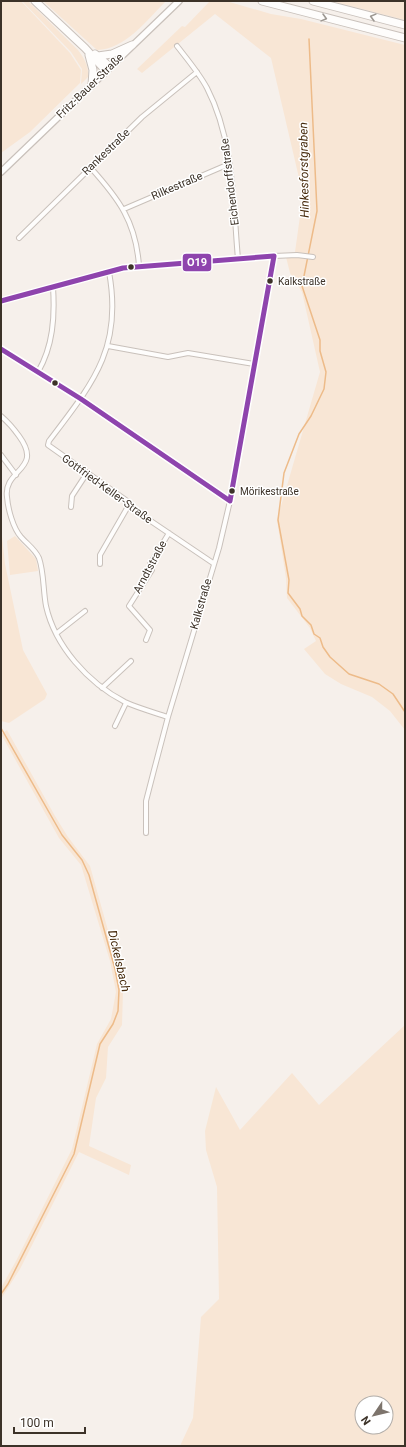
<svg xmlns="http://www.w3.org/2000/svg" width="406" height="1447" viewBox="0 0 406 1447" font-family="Roboto,sans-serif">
<rect width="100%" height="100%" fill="#f6f0eb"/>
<path fill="#f8e6d5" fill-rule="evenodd" d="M 1,1 L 21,1 L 70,53 L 81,70 L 80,83 L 30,132 L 1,153 Z
M 22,1 L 28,1 L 78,50 C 84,58 89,66 88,77 L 81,84 L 82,69 L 71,52 Z
M 43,1 L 166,1 C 147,20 126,49 97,50 Z
M 210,1 L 226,1 L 271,14 L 301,19 L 405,45 L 405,730 L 390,711 L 372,697 L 341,684 L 325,674 L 304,649 L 316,641 L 310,628 L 287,598 L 286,578 L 277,520 L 320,372 L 302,292 L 290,273 L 286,257 L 297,258 L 295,252 L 303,195 L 271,58 L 215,14 L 142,73 L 137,69 L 182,26 L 185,27 Z
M 331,1 L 405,1 L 405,20 Z
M 1,527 L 5,564 L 23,650 L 47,694 L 45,699 L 9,723 L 1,721 Z
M 15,536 L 36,559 L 38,571 L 10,575 L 7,541 Z
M 7,730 L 55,816 L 68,837 L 90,866 L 118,966 L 123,991 L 122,1025 L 108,1047 L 106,1078 L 96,1098 L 89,1146 L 131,1165 L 129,1175 L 79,1152 L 20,1269 L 1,1299 L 1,1288 L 16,1261 L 72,1149 L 97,1044 L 111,1019 L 116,992 L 110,961 L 81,865 L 59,838 L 1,734 Z
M 405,1025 L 405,1446 L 180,1446 L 193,1418 L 201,1317 L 219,1299 L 217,1187 L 206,1150 L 205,1131 L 216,1087 L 240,1130 L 292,1073 L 319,1105 ZM 362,1403 L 386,1403 L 386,1427 L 362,1427 Z"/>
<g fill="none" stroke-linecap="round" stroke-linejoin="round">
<path stroke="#edbb89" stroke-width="1.5" d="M 309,39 L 317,211 L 302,286 L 320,340 L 320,351 L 326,372 L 324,389 L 311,416 L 299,434 L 284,473 L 278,520 L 289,580 L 288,593 L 300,609 L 302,616 L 311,625 L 314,634 L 320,638 L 323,647 L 330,657 L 349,674 L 379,684 L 393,694 L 405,712
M 1,728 L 62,835 L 82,860 L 89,875 L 115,969 L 119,990 L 118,1011 L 113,1024 L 100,1044 L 74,1154 L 8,1284 L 1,1294"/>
<defs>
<path id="street" d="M 177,46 C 187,59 199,73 207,88 C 234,140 233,203 238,259
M 90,167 C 119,199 136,222 139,266
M 124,209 L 229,164
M 19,238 L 142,117 L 197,72
M 109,272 C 123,348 93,383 49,441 L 48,445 L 130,503 L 136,511 L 213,563
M 1,301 L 123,268 L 274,256 L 297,255 L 313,257
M 108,346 L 168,357 L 188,353 L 254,364
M 1,349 L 81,399 L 230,501
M 38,372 C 53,346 55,317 53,287
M 1,416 C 8,422 14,429 19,436 C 44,470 3,469 7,497 C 8,509 13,528 21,537 C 27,544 35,549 39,558 C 44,572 43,590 46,606 C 55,646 88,683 125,702 C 138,708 153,712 168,717
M 1,455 L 16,475
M 71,507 L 72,496 L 87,473
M 100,564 L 100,555 L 130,503
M 57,633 L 85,611
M 146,640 L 150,630 L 129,606 L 152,570 L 150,564 L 169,533
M 102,688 L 131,661
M 115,726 L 126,703
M 146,833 L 146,801 L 154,770 L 168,717 L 219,548 L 230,501 L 274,256"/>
<path id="secondary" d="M 1,172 L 179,1"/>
<path id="highway" d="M 35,1 L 85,48 L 106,71
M 262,1 L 405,38
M 313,1 L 405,25
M 95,54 L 110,67
M 89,55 L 93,70 L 92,85
M 98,56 L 112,54 L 132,45"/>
</defs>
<use href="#street" stroke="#c9c1bb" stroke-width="6"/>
<use href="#secondary" stroke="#c9c1bb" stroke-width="8"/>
<use href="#highway" stroke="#c9c1bb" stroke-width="9"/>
<use href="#street" stroke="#fefdfc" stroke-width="4"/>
<use href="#secondary" stroke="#fefdfc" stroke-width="5.5"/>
<use href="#highway" stroke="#fefdfc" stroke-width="7"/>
<defs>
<path id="bus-1" d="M 1,301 L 123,268 L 274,256 L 230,501 L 81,399 L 1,349"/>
</defs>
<use href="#bus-1" stroke="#fff" stroke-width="8"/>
<use href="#bus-1" stroke="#8e44ad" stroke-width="5"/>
</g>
<defs><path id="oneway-chevron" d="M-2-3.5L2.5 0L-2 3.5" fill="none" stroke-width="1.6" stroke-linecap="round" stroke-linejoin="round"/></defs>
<g stroke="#9d9892">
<use href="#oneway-chevron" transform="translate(373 17) rotate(-165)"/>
<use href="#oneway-chevron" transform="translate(324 18) rotate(15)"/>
</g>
<g fill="#3c3228" stroke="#fff" stroke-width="1.5">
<circle cx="131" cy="267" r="3.5"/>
<circle cx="270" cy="281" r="3.5"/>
<circle cx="55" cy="383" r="3.5"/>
<circle cx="232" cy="491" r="3.5"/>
</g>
<g text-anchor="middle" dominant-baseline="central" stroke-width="3" stroke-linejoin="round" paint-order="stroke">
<g font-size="10" fill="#3c3228" stroke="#fff" text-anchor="start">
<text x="278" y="281">Kalkstraße</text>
<text x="240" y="491">Mörikestraße</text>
</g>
<g font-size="11" fill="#3c3228" stroke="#fff">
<text transform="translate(90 86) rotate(-44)">Fritz-Bauer-Straße</text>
<text transform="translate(106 152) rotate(-44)">Rankestraße</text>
<text transform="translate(230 182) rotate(-97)">Eichendorffstraße</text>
<text transform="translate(177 186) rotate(-23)">Rilkestraße</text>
<text transform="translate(107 489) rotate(36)">Gottfried-Keller-Straße</text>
<text transform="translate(150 567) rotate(-62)">Arndtstraße</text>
<text transform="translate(201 604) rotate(-74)">Kalkstraße</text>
</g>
<g font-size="12" font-style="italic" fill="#472b0d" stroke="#fff">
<text transform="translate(304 170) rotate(-91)">Hinkesforstgraben</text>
<text transform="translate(119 961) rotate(77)">Dickelsbach</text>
</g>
</g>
<rect stroke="#fff" stroke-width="1.5" x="182" y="253" width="30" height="19" rx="4" fill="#8e44ad"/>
<g font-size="11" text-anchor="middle" font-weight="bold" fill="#fff">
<text x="197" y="266">O19</text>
</g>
<rect width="406" height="1447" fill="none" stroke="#3c3228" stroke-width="4"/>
<g transform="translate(374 1415) rotate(235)"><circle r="19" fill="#ffffff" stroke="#b1ada9"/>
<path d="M0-3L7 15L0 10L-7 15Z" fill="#7d746c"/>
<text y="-6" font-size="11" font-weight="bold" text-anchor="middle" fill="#3c3228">N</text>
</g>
<path d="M14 1427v6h71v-6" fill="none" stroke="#3c3228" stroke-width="2"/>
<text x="20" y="1427" font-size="12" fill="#3c3228" stroke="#ffffff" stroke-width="3" paint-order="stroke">100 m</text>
</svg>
